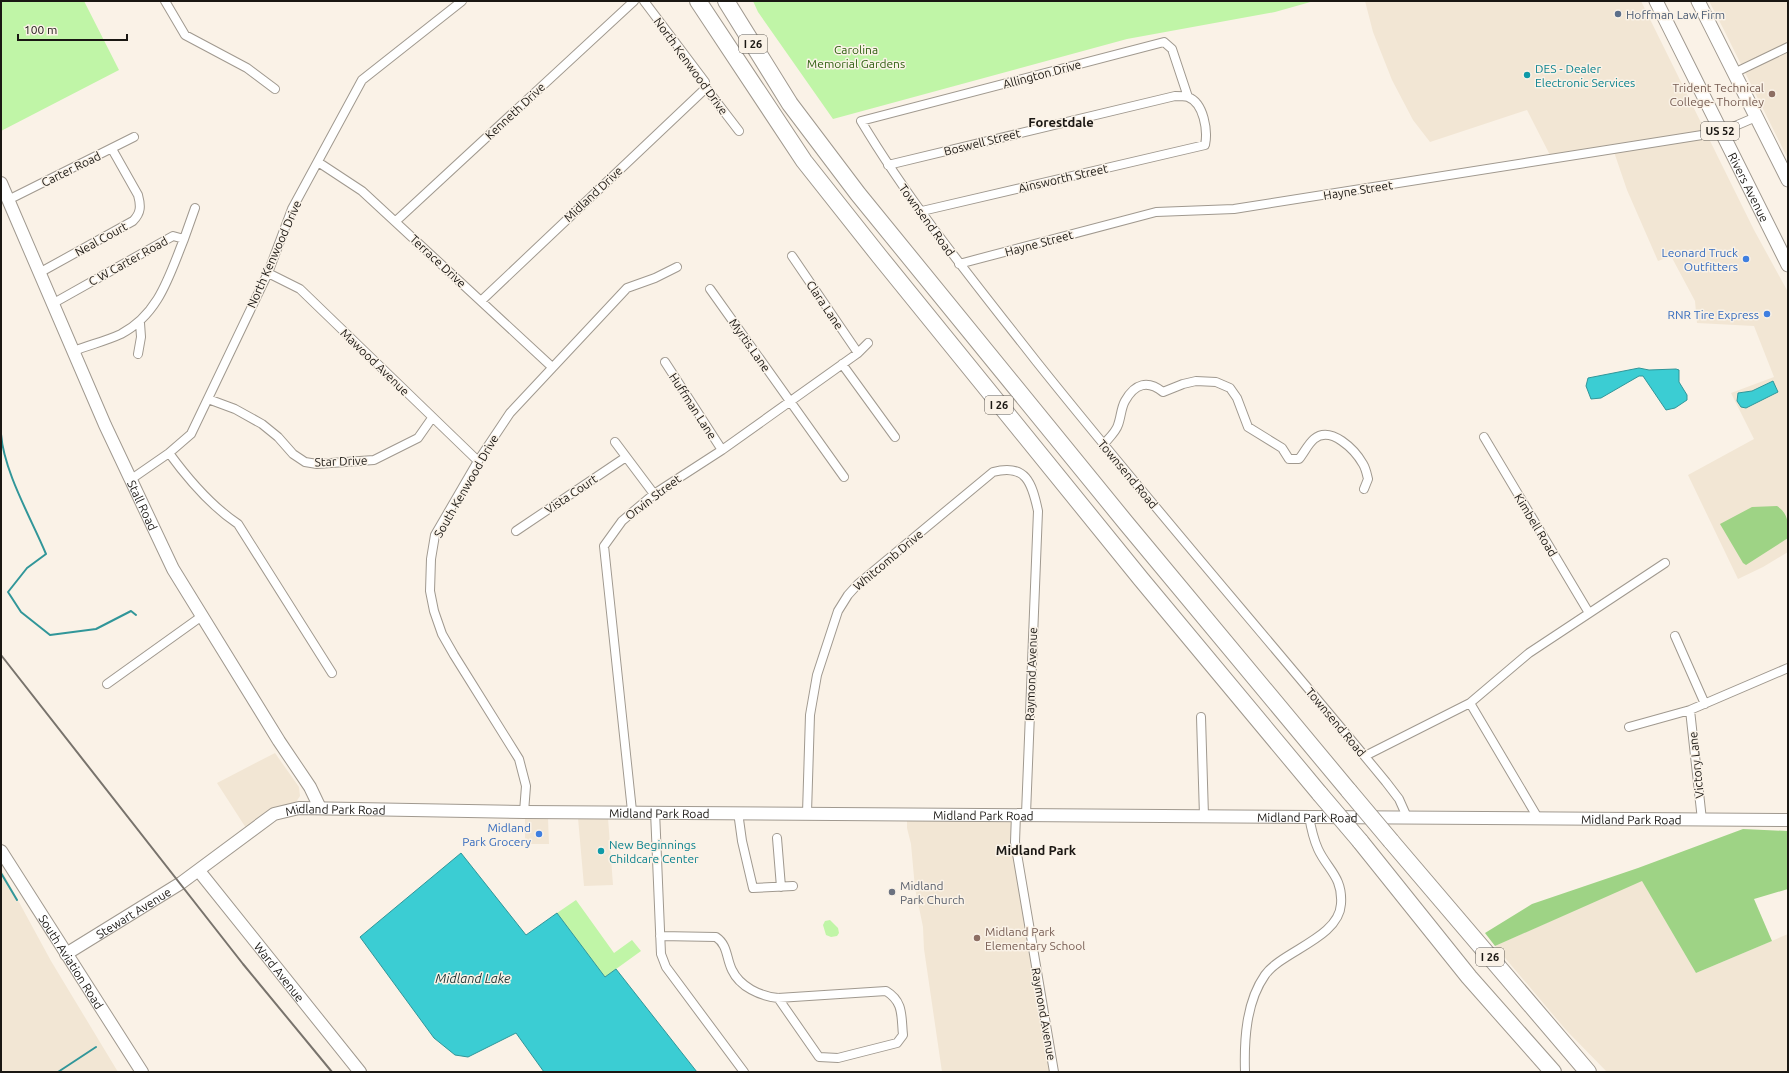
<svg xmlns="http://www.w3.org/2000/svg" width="1789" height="1073" viewBox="0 0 1789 1073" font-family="Ubuntu,sans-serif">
<rect width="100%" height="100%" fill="#faf2e7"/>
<path fill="#f2e6d4" d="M 1365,1 L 1641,1 L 1754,230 L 1788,292 L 1788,552 L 1763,567 L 1738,579 L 1688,475 L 1754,439 L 1731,393 L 1774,377 L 1754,326 L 1697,323 L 1695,301 L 1671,256 L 1658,261 L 1627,190 L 1613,149 L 1552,159 L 1527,110 L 1430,142 L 1413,120 L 1392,80 L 1373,32 Z
M 1709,1 L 1788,1 L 1788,159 L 1724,30 Z
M 275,753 L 299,787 L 300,796 L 296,802 L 275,808 L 246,828 L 217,783 Z
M 525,817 L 548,818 L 549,844 L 525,844 Z
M 578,818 L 608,818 L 613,885 L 584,886 Z
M 907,820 L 1015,821 L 1055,1072 L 942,1072 L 924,949 L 923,927 L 915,888 L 911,844 L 907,828 Z
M 1,869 L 51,961 L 118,1072 L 1,1072 Z
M 1642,880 L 1696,973 L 1788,934 L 1788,1072 L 1607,1072 L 1566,1030 L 1495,946 Z"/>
<path fill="#c0f5a7" d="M 1,1 L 84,1 L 119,70 L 1,131 Z
M 753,1 L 1314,1 L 1275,12 L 1127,39 L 833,119 L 758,12 Z
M 576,900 L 614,953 L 632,940 L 641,951 L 605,977 L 557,913 Z
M 830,920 L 838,928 L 839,933 L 837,936 L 831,937 L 826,935 L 823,925 L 825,921 Z"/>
<path fill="#9ed385" d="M 1777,506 C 1789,514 1788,523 1788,538 L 1746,565 L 1743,563 L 1720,524 L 1752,507 Z
M 1743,829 L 1788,831 L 1788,889 L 1754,899 L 1772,941 L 1696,973 L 1642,881 L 1495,946 L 1485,933 L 1532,904 L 1638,868 Z"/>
<path fill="#3bcdd3" stroke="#319699" d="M 1639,368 L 1649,370 L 1676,369 L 1679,370 L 1679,382 L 1687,395 L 1687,400 L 1675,408 L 1666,410 L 1645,379 L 1643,376 L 1639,376 L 1601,398 L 1591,399 L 1586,386 L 1588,378 Z
M 1773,381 L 1778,392 L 1746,408 L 1741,407 L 1737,401 L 1738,393 L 1752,391 Z
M 461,853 L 526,935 L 557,913 L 605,977 L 616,969 L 697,1072 L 544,1072 L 516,1033 L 468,1057 L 455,1055 L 434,1038 L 360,937 Z"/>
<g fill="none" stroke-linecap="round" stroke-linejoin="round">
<path stroke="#319699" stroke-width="2" d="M 1,434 C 4,472 31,518 46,554 L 27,568 L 8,592 L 21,612 L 50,635 L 96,629 L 131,611 L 136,615
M 1,873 L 17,900
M 58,1072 L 96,1047"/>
<defs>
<path id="street" d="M 165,1 L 185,35 L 247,68 L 275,89
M 644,1 L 705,82 L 706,88 L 739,131
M 1734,73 L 1788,47
M 1188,97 L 1172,49 L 1164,42 L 861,121 C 912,206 975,283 1036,361 C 1150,504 1270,641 1386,782 L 1399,799 L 1407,817
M 318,162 L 362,191 L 552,367
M 888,165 L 1175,96 C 1179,96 1185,96 1188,97 C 1204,103 1208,131 1205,145 L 922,211
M 8,200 L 134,137
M 396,221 L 634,1
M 184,239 L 195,208
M 792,256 L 858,353
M 959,264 L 1156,212 L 1234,209 L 1721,132 L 1756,117
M 39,273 L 133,221 C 141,213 141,206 138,195 L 112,149
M 268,273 L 300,289 L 478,461
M 710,289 L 844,477
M 481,301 L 706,88
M 52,304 L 173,236 L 184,239 C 169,276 159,314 121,334 C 106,341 89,345 74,351
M 138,354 L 141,337 L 140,323
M 665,362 L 722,450
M 842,364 L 895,437
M 208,399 L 235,409 L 262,424 L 278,437 L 293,454 L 305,462 L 317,464 L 374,460 L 418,438 L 432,418
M 1484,437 L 1589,613
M 615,442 L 654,494
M 1103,445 C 1108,439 1116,432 1118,425 C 1121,417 1121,408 1125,401 C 1135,383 1148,380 1163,392 L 1183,384 L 1196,381 L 1216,382 L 1230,388 L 1237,398 L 1248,427 L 1282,448 L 1289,459 L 1299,459 C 1304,453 1308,444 1314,439 C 1331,425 1355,450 1363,464 C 1366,469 1367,475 1368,479 L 1364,489
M 169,453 C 188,479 211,506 238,524 L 332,673
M 130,480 L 169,453 L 191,434 L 268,273 L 292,209 L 362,80 L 462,1
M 516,531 L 626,457
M 1675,636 L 1705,704
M 107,684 L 202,616
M 1470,703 L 1538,818
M 1690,710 L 1702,820
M 1201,717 L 1204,816
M 1629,727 L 1690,710 L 1788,668
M 1365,756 L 1470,703 L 1529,653 L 1665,563
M 632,811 L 604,546 L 622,521 L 654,494 L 722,450 L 858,353 L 868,343
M 655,811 L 661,954 L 666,967 L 744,1072
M 524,812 L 526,786 L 519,759 L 454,655 L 442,634 L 434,611 L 430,591 L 431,559 L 435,535 L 478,461 L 510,413 L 627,288 L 655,278 L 677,267
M 738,812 L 742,841 L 753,888 L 793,886
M 807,813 L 810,715 L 817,675 L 838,611 L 848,595 L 858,584 L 993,472 C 1026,463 1032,483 1038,511 L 1026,814
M 1016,814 L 1015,842 L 1054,1072
M 777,838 L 781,887
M 660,936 L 716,937 C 728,945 726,958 732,970 C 740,987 760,996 778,998 L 886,991 C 904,1002 901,1016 903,1035 L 897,1043 L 838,1058 L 819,1057 L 778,998
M 1245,1072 C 1244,1040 1246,1002 1265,975 C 1282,951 1339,938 1341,904 C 1343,877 1327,869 1318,849 C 1313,838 1311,828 1309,816"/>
<g id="secondary">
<path id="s1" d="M 1,183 L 105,425 L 173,569 L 279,741 L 310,787 L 320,808"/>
<path id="s2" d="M 1,851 L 142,1072"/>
<path id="s3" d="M 199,871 L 360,1072"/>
<path id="s4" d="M 66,954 L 181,883 L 274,814 L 299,808 L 524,812 L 1788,820"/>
</g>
<g id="primary">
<path id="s5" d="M 1656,1 L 1788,265"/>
<path d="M 1698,1 L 1788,180"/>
</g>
<path id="highway" d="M 698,1 L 804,161 L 880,257 L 1141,579 L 1320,794
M 726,1 L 790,104 L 858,194 L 1126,523 L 1349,791
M 1360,841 L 1469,977 L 1553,1072
M 1391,841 L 1588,1072"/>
</defs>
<use href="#street" stroke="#a0998f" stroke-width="10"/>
<use href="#secondary" stroke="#a0998f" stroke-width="14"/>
<use href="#primary" stroke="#a0998f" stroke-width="15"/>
<use href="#highway" stroke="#a0998f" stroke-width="18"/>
<use href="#street" stroke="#fff" stroke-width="8"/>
<use href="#secondary" stroke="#fff" stroke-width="12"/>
<use href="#primary" stroke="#fff" stroke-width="13"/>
<use href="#highway" stroke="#fff" stroke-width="16"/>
<path stroke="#78736c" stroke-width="2" d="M 1,655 L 243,964 L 332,1072"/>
<defs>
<path id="highway-bridge" d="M 1349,791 L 1391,841
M 1320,794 L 1360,841"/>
</defs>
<use href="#highway-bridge" stroke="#a0998f" stroke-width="18" stroke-linecap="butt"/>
<use href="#highway-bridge" stroke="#fff" stroke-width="16"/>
</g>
<circle fill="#5c6f8a" stroke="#faf2e7" stroke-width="1.5" cx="1618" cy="14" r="4"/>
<g fill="#0f9aa8" stroke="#faf2e7" stroke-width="1.5">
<circle cx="1527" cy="75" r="4"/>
<circle cx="601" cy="851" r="4"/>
</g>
<g fill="#8d6e63" stroke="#faf2e7" stroke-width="1.5">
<circle cx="1772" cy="94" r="4"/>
<circle cx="977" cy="938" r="4"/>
</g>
<g fill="#3f7fe0" stroke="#faf2e7" stroke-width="1.5">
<circle cx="1746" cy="259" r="4"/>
<circle cx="1767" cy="314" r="4"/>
<circle cx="539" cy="834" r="4"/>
</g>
<circle fill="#6b7280" stroke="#faf2e7" stroke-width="1.5" cx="892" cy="892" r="4"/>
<g text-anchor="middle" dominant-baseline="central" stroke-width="3" stroke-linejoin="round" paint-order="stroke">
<g fill="#faf2e7" stroke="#5d5953" stroke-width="1">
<rect x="739" y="35" width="28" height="18" rx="3"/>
<rect x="1701" y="122" width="38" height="18" rx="3"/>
<rect x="985" y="396" width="28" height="18" rx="3"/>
<rect x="1476" y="948" width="28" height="18" rx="3"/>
</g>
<g font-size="11" font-weight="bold" fill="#1a1713">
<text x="753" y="44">I 26</text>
<text x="1720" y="131">US 52</text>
<text x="999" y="405">I 26</text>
<text x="1490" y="957">I 26</text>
</g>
<g font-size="12" fill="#4e5e75" stroke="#faf2e7" text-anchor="start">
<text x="1626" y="14">Hoffman Law Firm</text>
</g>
<g font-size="12" fill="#306011" stroke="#faf2e7">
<text x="856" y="49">Carolina<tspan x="856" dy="14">Memorial Gardens</tspan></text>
</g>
<g font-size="12" fill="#1a1713" stroke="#faf2e7">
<text transform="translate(691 66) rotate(54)">North Kenwood Drive</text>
<text transform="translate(1042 74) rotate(-15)">Allington Drive</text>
<text transform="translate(515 111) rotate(-43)">Kenneth Drive</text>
<text transform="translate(982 142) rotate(-14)">Boswell Street</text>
<text transform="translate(71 169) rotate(-26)">Carter Road</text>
<text transform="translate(1063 178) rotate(-13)">Ainsworth Street</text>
<text stroke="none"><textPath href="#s5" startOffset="208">Rivers Avenue</textPath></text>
<text transform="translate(1358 190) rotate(-9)">Hayne Street</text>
<text transform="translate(593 194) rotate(-43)">Midland Drive</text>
<text transform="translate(927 220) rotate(54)">Townsend Road</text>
<text transform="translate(101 239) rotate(-29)">Neal Court</text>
<text transform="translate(1039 243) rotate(-15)">Hayne Street</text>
<text transform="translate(274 254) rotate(-66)">North Kenwood Drive</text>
<text transform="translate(128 261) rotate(-29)">C W Carter Road</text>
<text transform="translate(438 261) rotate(43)">Terrace Drive</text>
<text transform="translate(825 305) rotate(56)">Clara Lane</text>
<text transform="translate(750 345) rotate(55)">Myrtis Lane</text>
<text transform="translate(375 362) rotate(44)">Mawood Avenue</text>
<text transform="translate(693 406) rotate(57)">Huffman Lane</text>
<text transform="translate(341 461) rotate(-2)">Star Drive</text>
<text transform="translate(1128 474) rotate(50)">Townsend Road</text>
<text transform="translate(466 486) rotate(-60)">South Kenwood Drive</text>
<text transform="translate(571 494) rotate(-34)">Vista Court</text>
<text transform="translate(653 497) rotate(-37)">Orvin Street</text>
<text stroke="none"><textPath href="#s1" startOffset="352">Stall Road</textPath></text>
<text transform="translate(1536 525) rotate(59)">Kimbell Road</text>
<text transform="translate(888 560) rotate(-40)">Whitcomb Drive</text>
<text transform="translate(1031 674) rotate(-88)">Raymond Avenue</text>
<text transform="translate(1336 722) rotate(50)">Townsend Road</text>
<text transform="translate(1696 765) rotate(-96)">Victory Lane</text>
<text stroke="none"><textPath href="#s4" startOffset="313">Midland Park Road</textPath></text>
<text stroke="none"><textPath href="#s4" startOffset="637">Midland Park Road</textPath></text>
<text stroke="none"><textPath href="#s4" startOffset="961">Midland Park Road</textPath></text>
<text stroke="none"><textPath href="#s4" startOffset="1285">Midland Park Road</textPath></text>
<text stroke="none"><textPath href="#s4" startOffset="1609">Midland Park Road</textPath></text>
<text stroke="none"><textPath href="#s4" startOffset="79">Stewart Avenue</textPath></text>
<text stroke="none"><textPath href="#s2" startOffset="131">South Aviation Road</textPath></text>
<text stroke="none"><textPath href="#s3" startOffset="129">Ward Avenue</textPath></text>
<text transform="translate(1044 1014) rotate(80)">Raymond Avenue</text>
</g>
<g font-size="12" fill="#0d838f" stroke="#faf2e7" text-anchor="start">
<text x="1535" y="68">DES - Dealer<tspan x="1535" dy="14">Electronic Services</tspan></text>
<text x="609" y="844">New Beginnings<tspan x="609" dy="14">Childcare Center</tspan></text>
</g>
<g font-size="12" fill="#785e54" stroke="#faf2e7" text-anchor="end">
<text x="1764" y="87">Trident Technical<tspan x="1764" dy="14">College- Thornley</tspan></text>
<text x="985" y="931" text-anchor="start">Midland Park<tspan x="985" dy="14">Elementary School</tspan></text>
</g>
<g font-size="12" fill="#366cbe" stroke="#faf2e7" text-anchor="end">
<text x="1738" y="252">Leonard Truck<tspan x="1738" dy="14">Outfitters</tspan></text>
<text x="1759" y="314">RNR Tire Express</text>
<text x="531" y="827">Midland<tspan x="531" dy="14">Park Grocery</tspan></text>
</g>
<g font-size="12" fill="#5b616d" stroke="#faf2e7" text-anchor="start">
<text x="900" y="885">Midland<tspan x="900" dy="14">Park Church</tspan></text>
</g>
<g font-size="13" font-weight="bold" fill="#1a1713" stroke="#faf2e7">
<text x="1061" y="122">Forestdale</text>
<text x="1036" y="850">Midland Park</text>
</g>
<g font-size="13" font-style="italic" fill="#203839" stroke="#faf2e7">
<text x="473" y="978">Midland Lake</text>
</g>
</g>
<rect width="1789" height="1073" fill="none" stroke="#1a1713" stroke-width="4"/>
<path d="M18 34v6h109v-6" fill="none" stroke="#1a1713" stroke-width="2"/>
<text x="24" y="34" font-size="12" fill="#1a1713" stroke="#faf2e7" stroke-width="3" paint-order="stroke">100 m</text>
</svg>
